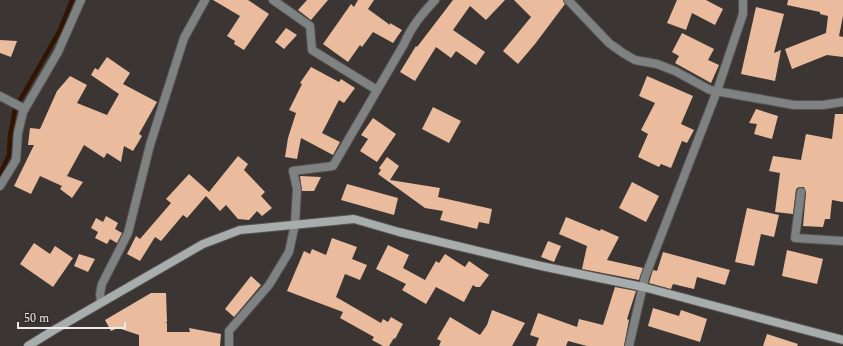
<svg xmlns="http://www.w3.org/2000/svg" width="843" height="346" viewBox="0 0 843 346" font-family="Spectral,serif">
<rect width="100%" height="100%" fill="#3b3633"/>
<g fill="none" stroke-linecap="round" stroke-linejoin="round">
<path stroke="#311502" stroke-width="4.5" d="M 0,174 L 9,155 L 10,136 L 15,109 L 60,30 L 72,0"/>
</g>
<path fill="#ebbb9e" d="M 213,0 L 248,0 L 269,14 L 244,50 L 234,44 L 235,41 L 227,36 L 240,16 Z
M 307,0 L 328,0 L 311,20 L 298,10 Z
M 358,0 L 374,0 L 368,9 L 390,25 L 390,23 L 402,30 L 393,43 L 373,32 L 362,47 L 360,45 L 348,62 L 323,44 L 351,4 L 354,7 Z
M 453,0 L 505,0 L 486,20 L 470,6 L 453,30 L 485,52 L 476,65 L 456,51 L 451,58 L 436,47 L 415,81 L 400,72 L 416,46 L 417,47 Z
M 514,0 L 563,0 L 565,4 L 535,44 L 518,64 L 503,51 L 531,17 Z
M 677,0 L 706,0 L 723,9 L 715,25 L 692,13 L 686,30 L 667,23 Z
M 788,0 L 843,0 L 843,16 L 839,36 L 843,37 L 843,57 L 827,55 L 792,69 L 785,49 L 826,33 L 828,16 L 820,14 L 820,12 L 787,5 Z
M 756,7 L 784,14 L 774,53 L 781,50 L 775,81 L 741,74 Z
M 286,28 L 297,35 L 284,49 L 275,42 Z
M 682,33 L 714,49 L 708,60 L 719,65 L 711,83 L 675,63 L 679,56 L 672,52 Z
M 0,40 L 17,41 L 11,57 L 0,53 Z
M 107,57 L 130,73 L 123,84 L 157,102 L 139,134 L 142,136 L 133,151 L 124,146 L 121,162 L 107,153 L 104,158 L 84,145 L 67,176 L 83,182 L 72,198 L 60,189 L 62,186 L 40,176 L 31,194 L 14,186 L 34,145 L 28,145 L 30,128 L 40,129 L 57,91 L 70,76 L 87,85 L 77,103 L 107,115 L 119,94 L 91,75 L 95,68 L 98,70 Z
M 311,67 L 339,82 L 341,79 L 355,88 L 344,103 L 339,100 L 322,133 L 340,142 L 333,155 L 301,138 L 297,159 L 285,157 L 288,138 L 296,113 L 289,110 L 302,84 L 300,83 Z
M 647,76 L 693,96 L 681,124 L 694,130 L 687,143 L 682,141 L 671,168 L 661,164 L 659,167 L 638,157 L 648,134 L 641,130 L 655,103 L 639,96 Z
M 433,107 L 461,121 L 449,143 L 422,129 Z
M 756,109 L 778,116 L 772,139 L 754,134 L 757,124 L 749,123 Z
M 835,114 L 843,114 L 843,202 L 832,200 L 830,219 L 825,219 L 823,227 L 803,226 L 806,193 L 804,187 L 799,187 L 796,189 L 793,214 L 775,212 L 780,173 L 769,171 L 773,156 L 801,160 L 806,134 L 832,139 Z
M 373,118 L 396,134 L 377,162 L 360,151 L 368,139 L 361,135 Z
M 238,156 L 248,164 L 244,170 L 265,192 L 261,196 L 272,208 L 262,216 L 257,211 L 249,220 L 238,219 L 226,205 L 220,211 L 206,196 L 187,218 L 183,215 L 161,241 L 155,237 L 140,261 L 127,254 L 136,236 L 140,239 L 171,203 L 166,199 L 189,174 L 209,192 Z
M 387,157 L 399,166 L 390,180 L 440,188 L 438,197 L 492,209 L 489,224 L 479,222 L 477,229 L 440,220 L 443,211 L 425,208 L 378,174 L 381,170 L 379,168 Z
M 300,176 L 321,177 L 314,191 L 302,191 Z
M 632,182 L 659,196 L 646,222 L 619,208 Z
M 347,184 L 398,198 L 394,215 L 341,200 Z
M 747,208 L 779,215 L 774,237 L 761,234 L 754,266 L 735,262 Z
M 106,216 L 118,223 L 115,229 L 122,233 L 117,243 L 110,239 L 107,244 L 95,238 L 98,232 L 91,228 L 96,218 L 103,222 Z
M 566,217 L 600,231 L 601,229 L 619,237 L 607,260 L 643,268 L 639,280 L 582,269 L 587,246 L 559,234 Z
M 332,238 L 357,247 L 352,259 L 367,265 L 360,280 L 345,274 L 336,297 L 381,323 L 383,319 L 388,322 L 391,317 L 403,324 L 395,339 L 394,338 L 389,346 L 383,346 L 372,340 L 374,337 L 340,318 L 343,312 L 287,291 L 304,251 L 310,254 L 312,249 L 326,255 Z
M 548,241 L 561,246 L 554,262 L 541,257 Z
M 34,243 L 50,254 L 55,246 L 73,258 L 53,287 L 20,264 Z
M 388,245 L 409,255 L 403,268 L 425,280 L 436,261 L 439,263 L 445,254 L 465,267 L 469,261 L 489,275 L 480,287 L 476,287 L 473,285 L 464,302 L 436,287 L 426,304 L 402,290 L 406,284 L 376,269 Z
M 787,250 L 823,259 L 817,284 L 782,276 Z
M 663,252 L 730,270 L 725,285 L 697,277 L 694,289 L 673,284 L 671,289 L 649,283 L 653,270 L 657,271 Z
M 79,254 L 95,259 L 88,272 L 74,266 Z
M 251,276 L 261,285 L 234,317 L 225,309 Z
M 615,287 L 636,291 L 627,319 L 629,320 L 624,346 L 587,346 L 568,341 L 566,346 L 536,346 L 539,338 L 530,335 L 538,313 L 577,327 L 579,319 L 603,325 Z
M 151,293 L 166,293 L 167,322 L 165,323 L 167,323 L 167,332 L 190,332 L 189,328 L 221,334 L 220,346 L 139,346 L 139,335 L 118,328 L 111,331 L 105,320 Z
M 653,308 L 679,316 L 681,310 L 707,319 L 700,342 L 648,326 Z
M 492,310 L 525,323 L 512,346 L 439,346 L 441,341 L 437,339 L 450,317 L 480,335 L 487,325 Z
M 767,334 L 798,344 L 797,346 L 763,346 Z"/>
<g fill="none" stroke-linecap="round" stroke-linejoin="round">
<defs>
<path id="street" d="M 273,0 L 310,26 L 312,50 L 377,90
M 568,0 L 609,43 L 623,53 L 635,60 L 657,64 L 675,71 L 710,90 L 794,105 L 823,105 L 843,102
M 0,96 L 25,109
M 0,186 L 16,160 L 18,133 L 23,112 L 58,52 L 81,0
M 801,192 L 795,238 L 843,241
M 101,302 L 100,294 L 102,284 L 128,233 L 150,145 L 184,38 L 205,0
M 229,346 L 229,331 L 269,285 L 289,252 L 295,224 L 297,189 L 293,171 L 333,166 L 404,44 C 411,27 422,14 435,0
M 629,346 L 645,277 L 717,91 L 743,14 L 743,0"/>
<path id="secondary" d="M 28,346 L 54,330 L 203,244 L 240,230 L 354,219 L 399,232 L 541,266 L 643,287 L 843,340"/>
</defs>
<use href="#street" stroke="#585350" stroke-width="10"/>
<use href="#secondary" stroke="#585350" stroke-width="10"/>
<use href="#street" stroke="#7f8282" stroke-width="8"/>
<use href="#secondary" stroke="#a7acad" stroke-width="8"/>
</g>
<path d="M18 322v6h107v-6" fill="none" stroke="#eeebe9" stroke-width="2"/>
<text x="24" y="322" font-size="12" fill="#eeebe9" stroke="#302c29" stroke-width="3" paint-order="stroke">50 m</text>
</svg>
